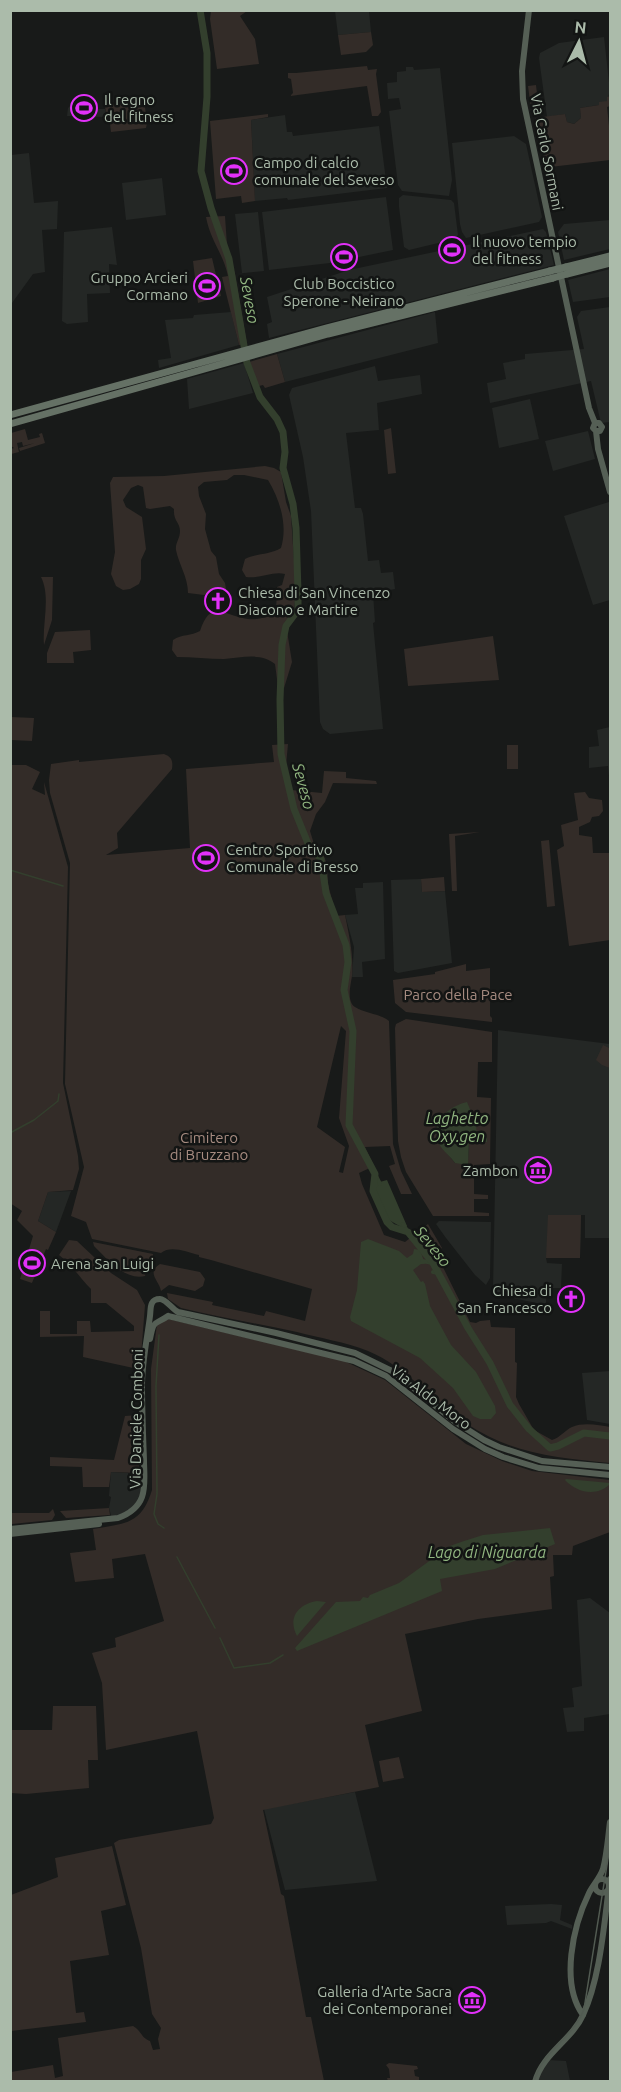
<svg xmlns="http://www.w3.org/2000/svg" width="621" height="2092" viewBox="0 0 621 2092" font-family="Ubuntu,sans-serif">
<rect width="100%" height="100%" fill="#181a19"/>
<path fill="#242725" d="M 335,11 L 369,11 L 371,32 L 338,35 Z
M 604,37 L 610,91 L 607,101 L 599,105 L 580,108 L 581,118 L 574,124 L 567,122 L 565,114 L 547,117 L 539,58 L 540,53 L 559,43 Z
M 406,67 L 413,67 L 414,70 L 440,68 L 452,180 L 449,196 L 402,191 L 398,185 L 389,111 L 401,109 L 399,98 L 388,99 L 387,83 L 397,82 L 397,72 L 406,71 Z
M 93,99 L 95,109 L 105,109 L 106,117 L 67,116 L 68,108 L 73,103 Z
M 285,115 L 287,132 L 292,132 L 293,136 L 379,126 L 387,188 L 288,200 L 287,198 L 255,201 L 251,120 Z
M 514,136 L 526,144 L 542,217 L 539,222 L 466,238 L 462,232 L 460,224 L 452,143 Z
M 29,153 L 34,203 L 58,201 L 57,229 L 42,230 L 45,272 L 33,274 L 12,303 L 11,155 Z
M 162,178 L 166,215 L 126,220 L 122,183 Z
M 403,195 L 451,200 L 454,203 L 458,235 L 455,239 L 409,250 L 404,247 L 399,207 L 399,198 Z
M 386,197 L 393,250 L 330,263 L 269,270 L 262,212 Z
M 258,212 L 264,271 L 235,274 L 242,273 L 235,214 Z
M 610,220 L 610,249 L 564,260 L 558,232 L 564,224 Z
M 112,227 L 117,265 L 109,264 L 110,293 L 87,294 L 88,322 L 67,324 L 62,321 L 64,232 Z
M 543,229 L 546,232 L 554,265 L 269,338 L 267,324 L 272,322 L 267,297 L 349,270 Z
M 610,269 L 610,297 L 573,302 L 568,280 Z
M 610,307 L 610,422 L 601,423 L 591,381 L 490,403 L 487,383 L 506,379 L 503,363 L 525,359 L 525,354 L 584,349 L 577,317 L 581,311 Z
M 231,312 L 239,345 L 159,368 L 158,360 L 171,358 L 165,320 L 193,318 L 194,315 Z
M 435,312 L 438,343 L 285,382 L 277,354 Z
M 244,363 L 253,393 L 189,409 L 187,379 Z
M 375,366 L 378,381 L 420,375 L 422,394 L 377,403 L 379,430 L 346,433 L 355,508 L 361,508 L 363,514 L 368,561 L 379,560 L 381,573 L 393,572 L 395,589 L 373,593 L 375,622 L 373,623 L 383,729 L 330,734 L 323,729 L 320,722 L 311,511 L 303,457 L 289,395 L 292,388 Z
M 530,399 L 539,439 L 499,448 L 492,408 Z
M 588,431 L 595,459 L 553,471 L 545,441 Z
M 609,502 L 610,508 L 610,600 L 593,605 L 564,516 Z
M 610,727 L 610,776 L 609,776 L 608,766 L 589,768 L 589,747 L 599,746 L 597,730 Z
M 421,879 L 422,892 L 445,891 L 452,963 L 398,973 L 394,971 L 391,880 Z
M 383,882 L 385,959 L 362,962 L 363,977 L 352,977 L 354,947 L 345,915 L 358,914 L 355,888 L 363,888 L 363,883 Z
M 498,1030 L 610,1044 L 610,1238 L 585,1238 L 585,1215 L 581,1215 L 580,1258 L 546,1258 L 547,1263 L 562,1264 L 561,1288 L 546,1288 L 546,1305 L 508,1297 L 493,1290 Z
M 71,1191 L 56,1232 L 38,1221 L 48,1192 Z
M 439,1221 L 491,1222 L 490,1278 L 486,1285 L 475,1275 L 446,1238 L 436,1224 Z
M 610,1371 L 610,1424 L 587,1420 L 582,1373 Z
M 111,1472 L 128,1473 L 128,1482 L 144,1481 L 137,1506 L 112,1519 L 109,1508 L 111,1497 L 109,1496 Z
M 590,1598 L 610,1613 L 610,1714 L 584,1718 L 584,1731 L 567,1732 L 563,1708 L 574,1707 L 572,1688 L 582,1686 L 577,1600 Z
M 355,1792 L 377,1881 L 285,1890 L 264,1809 Z
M 551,1904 L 562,1905 L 560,1920 L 572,1925 L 572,1929 L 551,1921 L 546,1923 L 507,1925 L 505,1906 Z
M 548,2060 L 566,2061 L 570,2081 L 536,2082 Z"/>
<path fill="#332c28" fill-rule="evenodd" d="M 211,11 L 247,11 L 240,16 L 255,39 L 259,64 L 217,69 L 210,19 Z
M 371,32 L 373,45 L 366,52 L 341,55 L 338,35 Z
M 367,66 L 368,70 L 377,69 L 376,74 L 381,112 L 378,116 L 372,116 L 367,86 L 290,96 L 293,93 L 291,79 L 288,78 L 288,73 L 296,73 Z
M 536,85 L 539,111 L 537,115 L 532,116 L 528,86 Z
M 610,96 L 610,106 L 607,107 L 610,135 L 610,160 L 550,167 L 545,164 L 535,118 L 565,114 L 567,122 L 574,124 L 581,118 L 580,108 L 599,105 L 599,102 L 607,101 L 607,97 Z
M 144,99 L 147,123 L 146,128 L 111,132 L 109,115 L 106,115 L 105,105 Z
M 268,114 L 268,117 L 251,120 L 255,201 L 242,203 L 241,196 L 216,199 L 210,121 Z
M 225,216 L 227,245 L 235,274 L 247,344 L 239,345 L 222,277 L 228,276 C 223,253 210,240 206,217 Z
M 212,258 L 221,296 L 198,303 L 193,261 Z
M 277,354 L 285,382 L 265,388 L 263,385 L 259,386 L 249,362 Z
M 391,428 L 396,473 L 388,474 L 384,430 Z
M 25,429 L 28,440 L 40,437 L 39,434 L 42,433 L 45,443 L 20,451 L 19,448 L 35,443 L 23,446 L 22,442 L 17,443 L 19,452 L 11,454 L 11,449 L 14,448 L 11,446 L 11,433 Z
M 265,466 L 274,468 L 281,472 L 286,502 L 291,516 L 296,590 L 293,620 L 287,631 L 292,662 L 284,688 L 278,687 L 275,664 C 260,652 242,658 224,659 C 209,659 192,657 177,657 L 172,650 L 173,640 C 182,634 191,636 200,631 C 211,597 226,617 248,619 C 259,620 266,617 276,613 L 277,587 L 282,585 L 285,574 C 272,571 260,579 246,577 L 242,570 L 245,559 C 256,553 270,555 281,548 C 288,525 280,500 268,480 L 244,475 L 234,475 L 227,480 L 204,482 L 198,487 L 199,496 L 206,514 L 205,529 L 211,551 L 216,557 L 219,574 L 225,583 L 226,589 L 204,595 L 188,593 C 188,577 179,565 176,550 C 175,543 180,539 180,531 C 180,522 173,521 174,509 L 170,506 L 150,509 L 146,508 L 143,487 L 138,485 L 131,488 L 123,500 L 126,507 L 142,517 L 146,549 L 141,560 L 141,579 L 139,584 L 130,589 L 123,590 L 116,586 L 111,574 L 115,552 L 110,483 L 113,477 L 164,476 Z
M 41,577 L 53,577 L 52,620 L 44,645 C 42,624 51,597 41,577 Z
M 90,630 L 91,650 L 73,652 L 74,663 L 47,663 L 47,653 L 55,632 Z
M 493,636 L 499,680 L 408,686 L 404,649 Z
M 11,717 L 34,718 L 32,741 L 11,740 Z
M 288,744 L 285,777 L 288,777 L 288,784 L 291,790 L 322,793 L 324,771 L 346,772 L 346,778 L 376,781 L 377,784 L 333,783 L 325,802 L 316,814 L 310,831 L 314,844 L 322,852 L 327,864 L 328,884 L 336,916 L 345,915 C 349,935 354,956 352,976 C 351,984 346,1001 355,1007 C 364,1013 381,1014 389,1021 L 393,1144 L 401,1171 L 412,1194 L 401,1194 L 389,1166 L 395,1164 L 390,1146 L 365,1147 L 374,1166 L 359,1173 L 362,1184 L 384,1235 L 405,1242 L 428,1224 L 442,1248 L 436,1253 L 470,1322 L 476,1323 L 480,1321 L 490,1320 L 491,1327 L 515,1328 L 515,1362 L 517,1363 L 516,1397 L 519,1404 L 534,1430 L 552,1440 C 561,1437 565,1430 572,1427 C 583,1422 599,1425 610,1427 L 610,1463 C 558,1458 512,1454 467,1424 C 432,1401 407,1367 368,1351 C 345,1342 320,1338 297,1332 C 259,1324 219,1317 181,1308 L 168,1299 L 167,1293 L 213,1302 L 212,1305 L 264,1316 L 266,1311 L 305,1321 L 312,1289 L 211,1260 L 199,1257 L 199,1255 C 186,1252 171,1245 161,1253 L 92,1239 L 86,1222 L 71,1216 L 84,1167 L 65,1084 L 70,863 L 50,793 L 49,780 L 51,764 L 79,760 L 79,762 L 164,754 C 172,757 173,761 172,769 L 117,833 L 118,848 L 106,855 L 190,848 L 186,769 L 274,762 L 272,745 ZM 341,1026 L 346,1031 L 339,1118 L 349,1146 L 343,1173 L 339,1172 L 345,1147 L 317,1127 Z
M 507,745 L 518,745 L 518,769 L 507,769 Z
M 10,765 L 26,765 L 40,772 L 32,789 L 45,795 L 44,782 L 68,867 L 63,1083 L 78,1156 L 79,1169 L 73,1190 L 48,1192 L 38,1221 L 56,1232 L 48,1250 L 46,1249 L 32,1283 L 20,1279 L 33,1236 L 17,1220 L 22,1211 L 10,1203 Z
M 585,792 L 589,798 L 602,800 L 603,811 L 599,816 L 592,817 L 590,822 L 579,827 L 579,835 L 592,837 L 593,853 L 610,853 L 610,940 L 569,946 L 557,850 L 564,846 L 561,825 L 578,820 L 574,793 Z
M 480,832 L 455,836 L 457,891 L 452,891 L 449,834 Z
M 549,840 L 555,906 L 547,907 L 541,841 Z
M 444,877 L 445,891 L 422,892 L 421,879 Z
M 466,964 L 466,971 L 490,968 L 490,1016 L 492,1018 L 492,1022 L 406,1012 L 395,1003 L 393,980 L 435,974 L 435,972 Z
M 406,1019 L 492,1032 L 492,1062 L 478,1062 L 477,1097 L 491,1098 L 490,1164 L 474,1165 L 474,1194 L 488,1195 L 488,1199 L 474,1199 L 474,1212 L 489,1213 L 489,1216 L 433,1216 L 406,1172 L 401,1157 L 398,1141 L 395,1028 L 396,1024 ZM 477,1138 L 469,1142 L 468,1160 L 455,1163 L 443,1148 Z
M 603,1045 L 609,1048 L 610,1068 L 602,1065 L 596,1060 Z
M 548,1215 L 581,1215 L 580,1258 L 546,1258 Z
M 69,1240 L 77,1241 L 111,1273 L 137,1290 L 145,1305 L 140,1369 L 139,1473 L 111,1472 L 109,1487 L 83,1487 L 82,1467 L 50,1466 L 50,1457 L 114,1460 L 125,1416 L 139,1415 L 138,1369 L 83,1357 L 84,1336 L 40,1337 L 40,1311 L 50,1311 L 50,1334 L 77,1334 L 77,1321 L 90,1321 L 91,1332 L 134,1331 L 134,1326 L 106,1303 L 91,1303 L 91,1289 C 80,1278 72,1265 59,1255 Z
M 93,1242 L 153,1254 L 153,1259 L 148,1264 L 145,1276 C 125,1281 107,1259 94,1246 Z
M 160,1264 L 200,1272 L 205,1279 L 203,1286 L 195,1291 L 169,1285 L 161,1291 C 159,1280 146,1273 160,1264 Z
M 168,1319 L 344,1361 L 385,1380 L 466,1444 L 502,1461 L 532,1471 L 610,1480 L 610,1532 L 573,1546 L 572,1555 L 553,1555 L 554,1576 L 550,1577 L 552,1609 L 478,1619 L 405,1634 L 422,1711 L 365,1725 L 379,1787 L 263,1810 L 281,1894 L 284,1896 L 306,2017 L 311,2017 L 324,2081 L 11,2082 L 11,2072 L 53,2065 L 55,2078 L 63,2076 L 58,2038 L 133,2026 C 141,2030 141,2038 150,2041 L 153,2050 L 160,2049 L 158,2039 L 161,2028 L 152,2014 L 141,1948 L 114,1843 L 119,1840 L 211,1824 L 214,1818 L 197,1731 L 106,1750 L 102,1683 L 92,1653 L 116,1647 L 115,1638 L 164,1621 L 145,1554 L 112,1559 L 114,1578 L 75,1582 L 70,1553 L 96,1550 L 93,1529 C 126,1523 141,1525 152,1490 L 151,1369 L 157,1324 Z
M 109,1508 L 110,1515 L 66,1518 L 60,1511 Z
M 53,1509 L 55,1515 L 52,1520 L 12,1524 L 12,1513 L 49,1513 Z
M 53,1706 L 96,1706 L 98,1760 L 88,1760 L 89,1788 L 26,1794 L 11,1793 L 11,1730 L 52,1730 Z
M 399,1757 L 404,1778 L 383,1782 L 379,1761 Z
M 112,1846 L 126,1905 L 101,1911 L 109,1955 L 70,1961 L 76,2013 L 84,2012 L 86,2022 L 11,2031 L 11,1895 L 58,1877 L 55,1858 Z
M 389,2063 L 417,2066 L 418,2069 L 414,2070 L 415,2076 L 419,2077 L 419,2080 L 388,2081 L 387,2078 L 390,2078 L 389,2069 L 386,2065 Z"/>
<path fill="#333f2d" d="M 467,1102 L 476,1124 L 477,1138 L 487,1138 L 487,1142 L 469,1142 L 468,1165 L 455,1163 C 450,1156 443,1151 439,1144 C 428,1123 449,1106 467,1102 Z
M 387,1180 L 407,1226 L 403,1228 L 389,1220 L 375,1190 L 376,1183 Z
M 368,1239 L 399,1251 L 407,1258 L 413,1254 L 414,1249 L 420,1250 L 425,1264 L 421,1264 L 413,1270 L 421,1282 L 423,1281 L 425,1284 L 430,1306 L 451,1345 L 476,1372 L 495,1406 L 496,1413 L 491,1419 L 480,1419 L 473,1416 L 453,1388 L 420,1358 L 351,1321 L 350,1317 L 357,1290 L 361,1242 Z
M 566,1479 L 610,1483 L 610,1484 C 597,1497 577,1493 565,1480 Z
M 550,1528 L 555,1544 L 495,1569 L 440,1579 L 442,1591 L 297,1651 L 295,1648 L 336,1602 L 360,1601 L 363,1597 L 368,1598 L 370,1595 L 399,1583 L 450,1546 L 461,1542 L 483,1535 Z
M 317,1601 L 326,1602 L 297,1636 C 287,1617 299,1604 317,1601 Z"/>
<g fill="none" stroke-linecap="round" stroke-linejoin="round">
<path stroke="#333f2d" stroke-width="1.5" d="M 10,870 L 63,886
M 10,1133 L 34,1120 L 58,1101 L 59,1094
M 159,1335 L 156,1386 L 157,1494 L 154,1514 L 158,1524 L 164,1528
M 177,1557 L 215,1628
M 220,1638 L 234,1668 L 270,1663 L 283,1655"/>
<path stroke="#333f2d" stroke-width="4" d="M 375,1174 L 380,1184
M 403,1224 L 408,1232
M 422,1261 L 433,1263
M 433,1272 L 439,1273"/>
<path stroke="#333f2d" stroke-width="7" d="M 200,10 L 207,53 L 207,97 L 201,171 L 211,208 L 229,259 L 247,363 L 260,397 L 277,419 L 283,432 L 285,452 L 283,468 L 293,504 L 296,528 L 298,592 L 298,610 L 286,626 L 282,645 L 280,700 L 281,754 L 294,809 L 309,846 L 321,859 L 326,893 L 346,945 L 348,962 L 344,990 L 353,1031 L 349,1125 L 375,1174 L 373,1191 L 387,1222 L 392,1227 L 408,1232 L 433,1263 L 468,1328 L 490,1363 L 510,1405 L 529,1429 L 550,1448 L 558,1446 L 584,1433 L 610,1436"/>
<path stroke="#555f55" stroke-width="6" d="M 529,10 L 522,71 L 523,99 L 589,408 L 595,423
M 595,423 L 593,428 L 596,431 L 598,449 L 610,492
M 595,423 L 599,423 L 602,427 L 600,431 L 596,431
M 168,1316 L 354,1361 L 386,1376 L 453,1429 L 485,1449 L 503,1457 L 539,1468 L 610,1475
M 150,1339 C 154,1318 154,1326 168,1316
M 10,1529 L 118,1518 C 129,1514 138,1508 142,1497 C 146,1486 144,1472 144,1460 C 143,1435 142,1410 142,1386 C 142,1362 147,1340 150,1316 C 151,1309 149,1299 160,1299 C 166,1299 172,1309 178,1312 L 276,1333 L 355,1353 L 394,1372 L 454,1421 L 484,1440 L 499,1447 L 542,1461 L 610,1467
M 10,1534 L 99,1524
M595 1886a7 7 0 1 1 14 0a7 7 0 1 1-14 0Z
M 583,2015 C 560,1983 573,1926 589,1893 C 593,1885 600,1878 603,1869 C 607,1854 608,1837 610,1822
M 535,2082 C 542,2054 572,2040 583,2015 C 601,1976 604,1922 610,1879"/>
<path stroke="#657165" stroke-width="7" d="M 566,267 L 610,256
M 567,274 L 610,263
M 10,415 L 326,328 L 550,271
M 10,424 L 328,334 L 553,278"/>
<path stroke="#525b52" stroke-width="1.5" d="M 534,2082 C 541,2052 574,2037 584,2009 L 610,1846"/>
<path stroke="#657165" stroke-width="7" d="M 550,271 L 566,267
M 553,278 L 567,274"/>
</g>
<defs>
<symbol id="stadium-ring" viewBox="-11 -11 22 22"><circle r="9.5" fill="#131514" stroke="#e231f9" stroke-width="1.5"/><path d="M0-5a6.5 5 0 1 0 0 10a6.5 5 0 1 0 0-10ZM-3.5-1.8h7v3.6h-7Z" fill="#e231f9"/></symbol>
<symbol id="church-ring" viewBox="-11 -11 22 22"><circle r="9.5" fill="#131514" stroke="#e231f9" stroke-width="1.5"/><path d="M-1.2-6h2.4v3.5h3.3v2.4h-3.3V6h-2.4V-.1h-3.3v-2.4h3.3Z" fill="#e231f9"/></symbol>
<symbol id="museum-ring" viewBox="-11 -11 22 22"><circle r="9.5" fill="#131514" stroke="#e231f9" stroke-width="1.5"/><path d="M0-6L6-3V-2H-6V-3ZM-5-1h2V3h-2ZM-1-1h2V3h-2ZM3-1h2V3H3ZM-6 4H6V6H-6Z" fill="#e231f9"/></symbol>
</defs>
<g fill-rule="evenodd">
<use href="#stadium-ring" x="69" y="93" width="30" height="30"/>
<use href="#stadium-ring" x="219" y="156" width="30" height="30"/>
<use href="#stadium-ring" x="437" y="235" width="30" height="30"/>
<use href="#stadium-ring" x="329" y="242" width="30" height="30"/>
<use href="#stadium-ring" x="192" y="271" width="30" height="30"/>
<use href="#church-ring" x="203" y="586" width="30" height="30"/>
<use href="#stadium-ring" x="191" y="843" width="30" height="30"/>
<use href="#museum-ring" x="523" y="1155" width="30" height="30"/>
<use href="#stadium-ring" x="17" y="1248" width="30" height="30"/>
<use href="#church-ring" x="556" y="1284" width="30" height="30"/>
<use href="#museum-ring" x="457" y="1985" width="30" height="30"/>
</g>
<g text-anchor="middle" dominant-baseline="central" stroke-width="5" stroke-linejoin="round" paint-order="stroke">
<g font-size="15" fill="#abbbaa" stroke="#131514" text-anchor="start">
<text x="104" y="99">Il regno<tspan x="104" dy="17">del fitness</tspan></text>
<text x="254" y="162">Campo di calcio<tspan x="254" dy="17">comunale del Seveso</tspan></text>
<text x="472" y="241">Il nuovo tempio<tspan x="472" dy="17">del fitness</tspan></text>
<text x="188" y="277" text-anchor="end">Gruppo Arcieri<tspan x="188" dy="17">Cormano</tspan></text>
<text x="344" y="283" text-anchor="middle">Club Boccistico<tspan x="344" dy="17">Sperone - Neirano</tspan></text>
<text x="238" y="592">Chiesa di San Vincenzo<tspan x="238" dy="17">Diacono e Martire</tspan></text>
<text x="226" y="849">Centro Sportivo<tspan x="226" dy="17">Comunale di Bresso</tspan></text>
<text x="518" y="1170" text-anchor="end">Zambon</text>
<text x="51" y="1263">Arena San Luigi</text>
<text x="552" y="1290" text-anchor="end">Chiesa di<tspan x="552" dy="17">San Francesco</tspan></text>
<text x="452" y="1991" text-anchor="end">Galleria d'Arte Sacra<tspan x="452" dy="17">dei Contemporanei</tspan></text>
</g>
<g font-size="15" fill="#abbbaa" stroke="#131514">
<text transform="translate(547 152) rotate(79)">Via Carlo Sormani</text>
<text transform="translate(431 1397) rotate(37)">Via Aldo Moro</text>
<text transform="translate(136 1419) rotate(-89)">Via Daniele Comboni</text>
</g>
<g font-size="15" fill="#a68b80" stroke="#131514">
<text x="458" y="994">Parco della Pace</text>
<text x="209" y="1137">Cimitero<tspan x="209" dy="17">di Bruzzano</tspan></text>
</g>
<g font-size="16" font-style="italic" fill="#91b680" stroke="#131514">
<text transform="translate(250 300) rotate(80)">Seveso</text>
<text transform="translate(304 786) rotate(75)">Seveso</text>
<text x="457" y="1118">Laghetto<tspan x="457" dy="18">Oxy.gen</tspan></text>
<text transform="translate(433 1246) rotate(51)">Seveso</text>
<text x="487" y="1552">Lago di Niguarda</text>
</g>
</g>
<rect width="621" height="2092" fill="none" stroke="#abbbaa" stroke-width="24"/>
<g transform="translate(579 42) rotate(6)" stroke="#131514" stroke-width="4.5" paint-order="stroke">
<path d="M0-4.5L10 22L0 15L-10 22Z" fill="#abbbaa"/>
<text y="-9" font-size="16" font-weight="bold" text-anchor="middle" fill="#abbbaa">N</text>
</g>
</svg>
